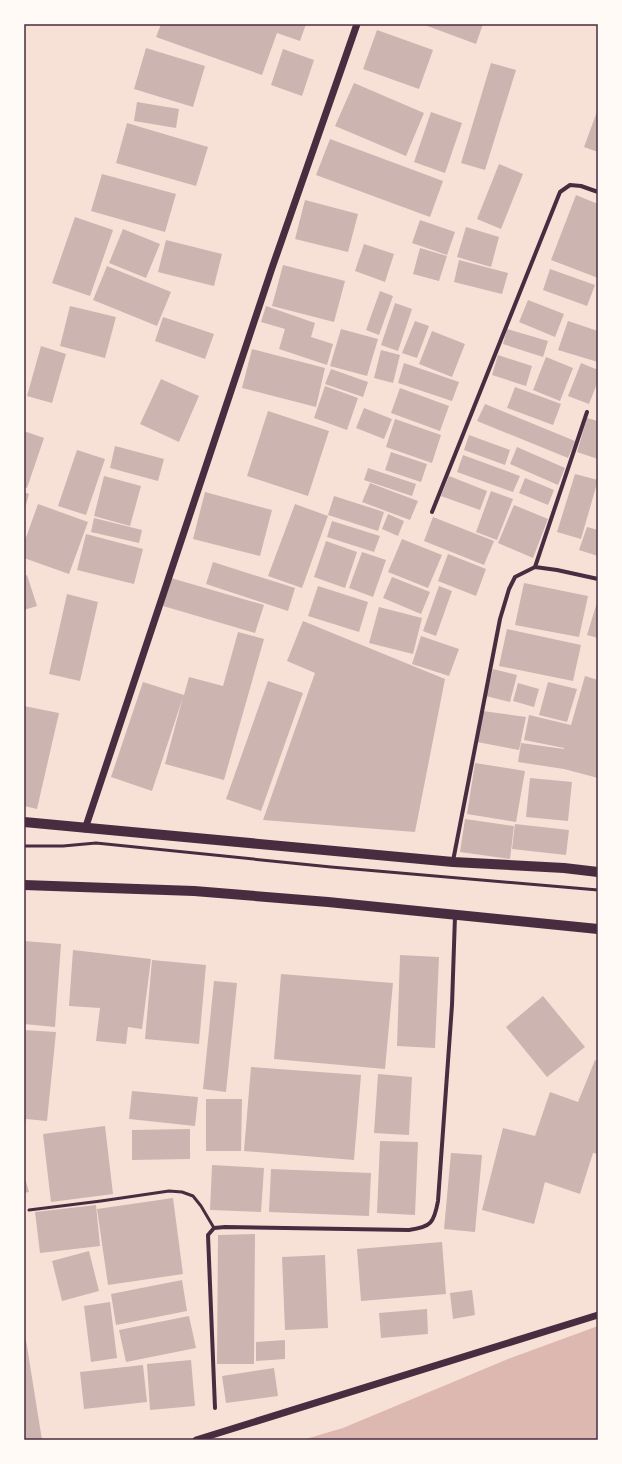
<svg xmlns="http://www.w3.org/2000/svg" width="622" height="1464" viewBox="0 0 622 1464" font-family="Jost,sans-serif">
<rect width="100%" height="100%" fill="#f7e1d7"/>
<path fill="#dcb8b0" d="M 598,1326 L 598,1440 L 302,1440 L 343,1428 L 508,1359 Z"/>
<path fill="#ccb4b1" d="M 161,24 L 306,24 L 300,41 L 277,33 L 262,75 L 156,37 Z
M 422,24 L 483,24 L 476,44 Z
M 377,30 L 433,50 L 419,89 L 363,69 Z
M 146,48 L 205,66 L 193,107 L 134,89 Z
M 283,49 L 314,60 L 302,96 L 271,85 Z
M 491,63 L 516,70 L 485,170 L 461,163 Z
M 354,83 L 424,113 L 406,156 L 335,126 Z
M 137,102 L 179,109 L 176,128 L 134,121 Z
M 598,109 L 598,152 L 584,147 Z
M 431,112 L 462,123 L 445,173 L 414,162 Z
M 127,123 L 208,147 L 196,186 L 116,163 Z
M 330,139 L 443,181 L 430,217 L 316,175 Z
M 499,164 L 523,174 L 501,229 L 477,219 Z
M 102,174 L 176,194 L 165,232 L 91,211 Z
M 576,195 L 598,204 L 598,278 L 551,260 Z
M 305,200 L 358,214 L 348,252 L 295,239 Z
M 75,217 L 113,230 L 90,296 L 52,283 Z
M 420,220 L 455,232 L 447,255 L 412,243 Z
M 466,227 L 499,237 L 491,267 L 457,257 Z
M 123,229 L 160,244 L 146,278 L 109,263 Z
M 166,240 L 222,254 L 214,286 L 158,272 Z
M 364,244 L 394,254 L 385,282 L 355,271 Z
M 420,248 L 447,256 L 439,281 L 413,274 Z
M 459,260 L 508,273 L 502,294 L 454,282 Z
M 283,265 L 345,281 L 334,322 L 272,306 Z
M 107,266 L 171,292 L 157,326 L 93,300 Z
M 550,269 L 595,285 L 587,306 L 543,290 Z
M 380,291 L 393,296 L 379,335 L 366,330 Z
M 528,300 L 564,314 L 555,337 L 519,322 Z
M 395,303 L 412,309 L 398,351 L 381,345 Z
M 70,306 L 116,317 L 105,358 L 60,346 Z
M 266,306 L 315,323 L 311,337 L 333,344 L 327,365 L 279,349 L 285,329 L 261,322 Z
M 163,317 L 214,334 L 205,359 L 155,341 Z
M 415,321 L 429,326 L 417,358 L 402,353 Z
M 568,321 L 598,331 L 598,362 L 558,350 Z
M 341,329 L 378,339 L 367,376 L 330,366 Z
M 507,329 L 548,341 L 543,357 L 503,344 Z
M 432,331 L 465,344 L 452,377 L 419,364 Z
M 41,346 L 66,354 L 52,403 L 27,396 Z
M 252,349 L 325,368 L 316,407 L 242,388 Z
M 381,350 L 400,355 L 393,383 L 374,378 Z
M 498,355 L 532,366 L 526,386 L 492,375 Z
M 546,357 L 573,368 L 560,401 L 533,390 Z
M 404,363 L 459,382 L 452,401 L 398,383 Z
M 581,363 L 598,370 L 598,381 L 589,404 L 568,396 Z
M 331,369 L 368,382 L 363,397 L 325,384 Z
M 161,379 L 199,396 L 179,442 L 140,424 Z
M 325,386 L 358,398 L 347,430 L 314,418 Z
M 515,387 L 561,404 L 553,425 L 507,408 Z
M 400,388 L 449,406 L 440,431 L 391,413 Z
M 485,404 L 575,441 L 568,458 L 477,421 Z
M 364,408 L 392,419 L 384,439 L 356,428 Z
M 268,411 L 329,431 L 308,496 L 247,476 Z
M 587,418 L 598,421 L 598,459 L 577,452 Z
M 395,419 L 441,435 L 432,463 L 386,447 Z
M 24,431 L 44,438 L 27,488 L 24,487 Z
M 469,435 L 510,450 L 505,465 L 464,450 Z
M 115,446 L 164,459 L 158,481 L 110,468 Z
M 517,447 L 565,468 L 558,485 L 510,464 Z
M 77,450 L 105,459 L 86,515 L 58,506 Z
M 391,452 L 427,464 L 421,482 L 385,470 Z
M 463,455 L 520,476 L 513,492 L 457,472 Z
M 368,468 L 416,484 L 412,496 L 364,480 Z
M 575,474 L 598,480 L 581,539 L 557,532 Z
M 104,476 L 141,486 L 130,526 L 94,516 Z
M 449,476 L 487,491 L 480,510 L 441,496 Z
M 525,478 L 554,490 L 548,505 L 519,493 Z
M 370,483 L 418,501 L 410,520 L 362,502 Z
M 491,491 L 513,499 L 497,540 L 476,532 Z
M 24,492 L 29,494 L 24,512 Z
M 205,492 L 272,510 L 260,556 L 193,539 Z
M 334,496 L 384,512 L 378,531 L 328,515 Z
M 38,504 L 88,522 L 69,574 L 24,558 L 24,543 Z
M 295,504 L 328,516 L 302,588 L 268,576 Z
M 514,505 L 548,519 L 533,558 L 498,543 Z
M 388,514 L 404,521 L 398,536 L 382,529 Z
M 433,517 L 494,541 L 484,565 L 424,541 Z
M 94,518 L 142,530 L 139,543 L 91,532 Z
M 332,521 L 380,536 L 374,552 L 327,537 Z
M 587,527 L 598,530 L 598,556 L 579,550 Z
M 86,534 L 143,549 L 134,584 L 77,570 Z
M 402,539 L 442,555 L 428,588 L 388,572 Z
M 326,541 L 357,552 L 345,588 L 314,577 Z
M 362,552 L 386,560 L 373,597 L 349,588 Z
M 448,554 L 486,569 L 476,596 L 438,581 Z
M 213,562 L 295,588 L 288,611 L 206,584 Z
M 27,575 L 37,606 L 24,610 L 24,576 Z
M 392,577 L 430,592 L 421,614 L 383,598 Z
M 171,578 L 264,605 L 255,633 L 163,606 Z
M 524,583 L 588,596 L 579,637 L 515,625 Z
M 318,586 L 368,602 L 359,632 L 308,616 Z
M 439,586 L 452,591 L 436,636 L 423,631 Z
M 67,594 L 98,602 L 80,681 L 49,674 Z
M 598,599 L 598,638 L 587,635 Z
M 379,607 L 422,618 L 413,654 L 369,643 Z
M 303,621 L 445,679 L 415,832 L 263,820 L 315,673 L 287,661 Z
M 507,629 L 581,645 L 573,681 L 499,666 Z
M 238,632 L 264,639 L 224,780 L 165,764 L 183,697 L 152,791 L 111,777 L 143,682 L 184,695 L 189,677 L 223,686 Z
M 421,636 L 459,649 L 449,676 L 412,664 Z
M 493,669 L 517,675 L 510,702 L 486,696 Z
M 585,676 L 598,680 L 598,778 L 564,769 L 518,762 L 521,743 L 564,749 L 564,748 L 524,740 L 529,715 L 571,725 Z
M 268,681 L 303,693 L 261,811 L 226,799 Z
M 548,682 L 577,689 L 567,722 L 539,715 Z
M 518,683 L 539,689 L 534,707 L 513,701 Z
M 24,706 L 59,713 L 37,809 L 24,806 Z
M 483,711 L 526,717 L 519,750 L 477,742 Z
M 475,763 L 525,771 L 516,822 L 467,814 Z
M 530,778 L 572,782 L 568,821 L 526,817 Z
M 465,819 L 514,826 L 510,859 L 460,852 Z
M 515,824 L 569,830 L 566,855 L 512,849 Z
M 24,941 L 61,944 L 55,1027 L 24,1024 Z
M 73,950 L 151,959 L 142,1029 L 128,1027 L 126,1044 L 96,1041 L 100,1008 L 69,1006 Z
M 400,955 L 439,957 L 435,1048 L 397,1046 Z
M 152,960 L 206,965 L 199,1044 L 145,1039 Z
M 281,974 L 393,983 L 385,1069 L 274,1059 Z
M 214,981 L 237,983 L 226,1092 L 203,1089 Z
M 543,996 L 585,1047 L 547,1077 L 506,1027 Z
M 24,1030 L 56,1032 L 47,1121 L 26,1119 L 25,1125 Z
M 595,1060 L 598,1062 L 598,1154 L 593,1153 L 580,1194 L 545,1182 L 534,1224 L 482,1210 L 503,1128 L 535,1136 L 550,1092 L 578,1102 Z
M 251,1067 L 361,1075 L 354,1160 L 244,1151 Z
M 378,1074 L 412,1077 L 409,1135 L 374,1133 Z
M 132,1091 L 198,1097 L 195,1126 L 129,1119 Z
M 206,1099 L 242,1099 L 241,1151 L 206,1151 Z
M 105,1126 L 113,1194 L 51,1202 L 43,1134 Z
M 190,1129 L 190,1159 L 132,1160 L 132,1130 Z
M 380,1141 L 418,1142 L 415,1215 L 377,1213 Z
M 451,1153 L 482,1155 L 475,1232 L 444,1229 Z
M 212,1165 L 264,1168 L 261,1212 L 210,1210 Z
M 271,1169 L 371,1173 L 369,1216 L 269,1212 Z
M 24,1175 L 29,1192 L 24,1193 Z
M 173,1198 L 183,1274 L 108,1285 L 97,1209 Z
M 96,1205 L 100,1246 L 40,1253 L 35,1212 Z
M 255,1234 L 254,1364 L 217,1364 L 218,1235 Z
M 442,1242 L 446,1294 L 361,1301 L 357,1249 Z
M 89,1251 L 99,1291 L 62,1301 L 52,1261 Z
M 325,1255 L 328,1328 L 285,1330 L 282,1257 Z
M 182,1280 L 187,1311 L 116,1325 L 111,1294 Z
M 472,1290 L 475,1315 L 453,1319 L 450,1293 Z
M 110,1302 L 117,1358 L 91,1362 L 84,1306 Z
M 427,1309 L 428,1334 L 381,1338 L 379,1313 Z
M 189,1316 L 196,1348 L 126,1362 L 119,1330 Z
M 24,1334 L 25,1334 L 42,1440 L 24,1440 Z
M 285,1340 L 285,1359 L 256,1361 L 256,1342 Z
M 191,1360 L 195,1406 L 150,1410 L 147,1364 Z
M 143,1365 L 147,1402 L 84,1409 L 80,1372 Z
M 274,1368 L 278,1396 L 226,1403 L 222,1376 Z"/>
<g fill="none" stroke-linecap="round" stroke-linejoin="round">
<path stroke="#4a2c40" stroke-width="3" d="M 24,846 L 63,846 L 96,843 L 331,867 L 598,890
M 29,1210 L 101,1201 L 169,1191 L 182,1192 L 193,1196 L 201,1206 L 214,1228"/>
<path stroke="#4a2c40" stroke-width="4" d="M 432,512 L 560,192 L 570,185 L 581,186 L 598,192
M 535,567 L 587,412
M 453,861 L 500,619 L 509,589 L 515,577 L 535,567 L 557,570 L 598,579
M 215,1408 L 208,1235 L 214,1228 L 225,1227 L 409,1230 C 431,1227 434,1223 438,1201 L 452,1005 L 455,916"/>
<path stroke="#4a2c40" stroke-width="7" d="M 85,829 L 272,268 L 357,24
M 196,1440 L 598,1315"/>
<path stroke="#4a2c40" stroke-width="10" d="M 24,822 L 453,862 L 564,868 L 598,872
M 24,885 L 194,891 L 328,902 L 598,929"/>
</g>
<rect width="622" height="1464" fill="none" stroke="#fffaf5" stroke-width="50"/>
<rect x="25" y="25" width="572" height="1414" fill="none" stroke="#4a2c40" stroke-width="1.5"/>
</svg>
